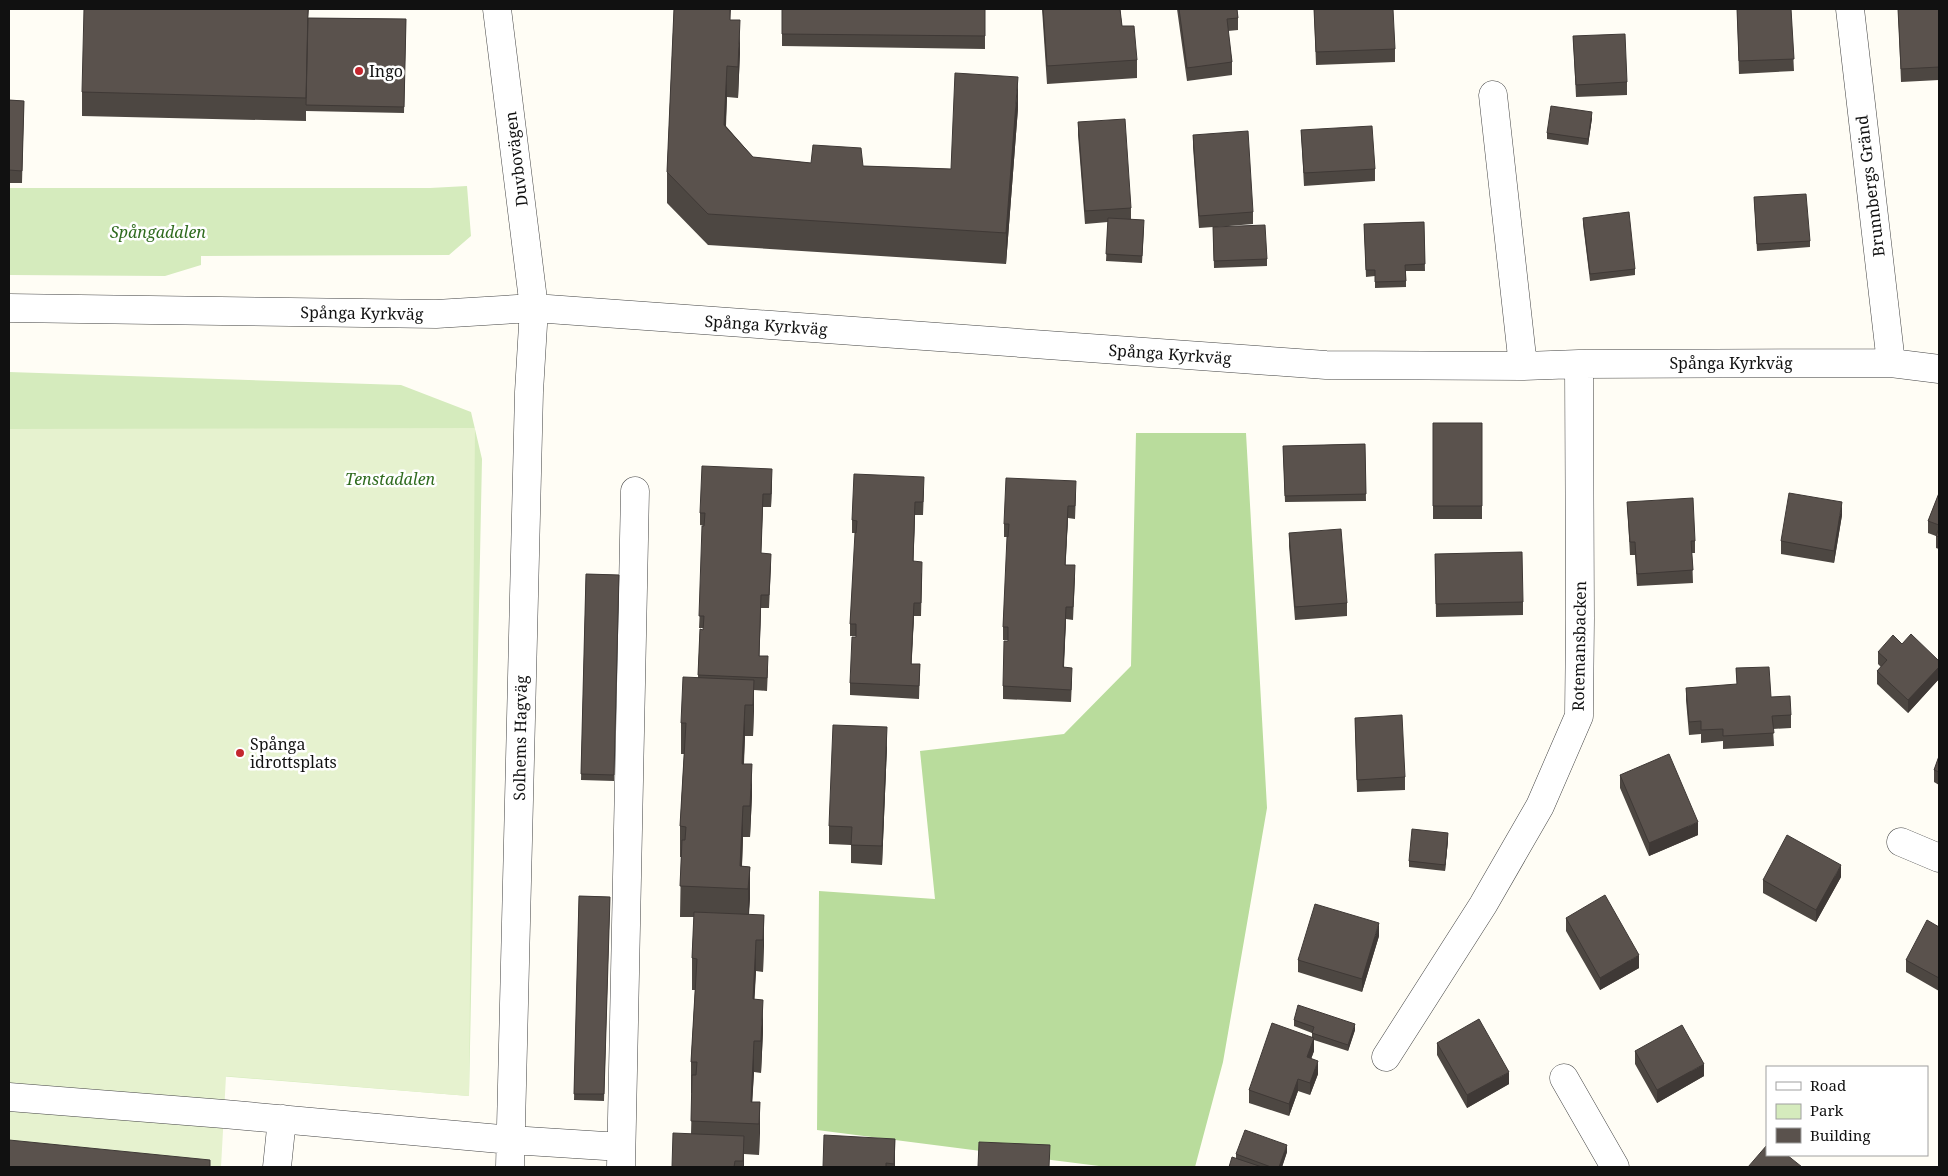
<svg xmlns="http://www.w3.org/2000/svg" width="1948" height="1176" viewBox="0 0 1948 1176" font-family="'Noto Serif',serif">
<rect width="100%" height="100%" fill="#fffdf5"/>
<path fill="#d5ebbd" d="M 467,186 L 471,236 L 449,255 L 201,256 L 201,265 L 165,276 L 9,275 L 9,188 L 430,188 Z
M 9,372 L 401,385 L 471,412 L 482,459 L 469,1096 L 219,1076 L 9,483 Z"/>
<path fill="#b9dc9c" d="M 1136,433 L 1246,433 L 1267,808 L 1223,1062 L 1195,1167 L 1107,1167 L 817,1130 L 819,891 L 935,899 L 920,751 L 1064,734 L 1131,666 Z"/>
<path fill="#e6f2cf" d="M 475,428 L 469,1096 L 226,1076 L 221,1167 L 9,1167 L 9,429 Z"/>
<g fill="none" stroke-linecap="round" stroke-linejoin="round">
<defs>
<path id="minor" d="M 497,9 L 534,308 L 529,392 L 510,1167
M 1850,9 L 1891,363
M 1493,95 L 1523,366
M 9,308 L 436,314 L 534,308 L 1326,365 L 1523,366 L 1579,364 L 1891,363 L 1939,369
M 1901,842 L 1939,858
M 1386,1057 L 1483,905 L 1540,806 L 1579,716 L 1580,618 L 1579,364
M 1564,1078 L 1615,1167
M 9,1097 L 224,1114 L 511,1140 L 621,1147
M 277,1167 L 282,1119
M 621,1167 L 635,491"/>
</defs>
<use href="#minor" stroke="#444" stroke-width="29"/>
<use href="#minor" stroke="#fff" stroke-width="28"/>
</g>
<path fill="#4d4742" d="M 309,9 L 308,18 L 406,19 L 404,113 L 306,111 L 306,107 L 306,121 L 82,116 L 82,92 Z
M 674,9 L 731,9 L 730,20 L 740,52 L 738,98 L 727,97 L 726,126 L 753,157 L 811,163 L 863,166 L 951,169 L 1018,108 L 1006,264 L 708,245 L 667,203 L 667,172 Z
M 782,9 L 985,9 L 985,49 L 782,46 Z
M 1042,9 L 1120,9 L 1122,26 L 1137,60 L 1137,78 L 1047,84 Z
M 1177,9 L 1237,9 L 1238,18 L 1238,30 L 1228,31 L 1232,62 L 1232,75 L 1187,81 Z
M 1314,9 L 1395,49 L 1395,62 L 1316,65 Z
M 1737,9 L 1791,9 L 1794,71 L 1739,74 Z
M 1898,9 L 1939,9 L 1939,80 L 1901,82 Z
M 1573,36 L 1627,82 L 1627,95 L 1576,97 Z
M 9,100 L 24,101 L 22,183 L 9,183 Z
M 1592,118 L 1588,145 L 1547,139 L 1547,133 Z
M 1078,122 L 1131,208 L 1131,219 L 1144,227 L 1142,263 L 1106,261 L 1108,222 L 1085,224 L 1078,135 Z
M 1301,130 L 1375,169 L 1375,181 L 1304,186 Z
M 1193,135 L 1253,212 L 1253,224 L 1217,227 L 1267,259 L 1267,266 L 1214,268 L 1213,227 L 1199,228 L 1193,147 Z
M 1754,197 L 1810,241 L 1810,247 L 1757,251 Z
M 1583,218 L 1635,269 L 1635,275 L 1590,281 L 1583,224 Z
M 1424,222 L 1425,271 L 1406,271 L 1406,287 L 1375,288 L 1375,276 L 1366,277 L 1364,224 Z
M 1433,423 L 1482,423 L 1482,519 L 1433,519 Z
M 1365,444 L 1366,501 L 1285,502 L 1283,446 Z
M 772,482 L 771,507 L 763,507 L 761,553 L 771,566 L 769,608 L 761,608 L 759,656 L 768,669 L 767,691 L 754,690 L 753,736 L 745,736 L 744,764 L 752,795 L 750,837 L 743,837 L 742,866 L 750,867 L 750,898 L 749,915 L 764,915 L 763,972 L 756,971 L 754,999 L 763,1031 L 761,1073 L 754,1072 L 752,1102 L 760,1102 L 759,1155 L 744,1154 L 744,1167 L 672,1167 L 691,1134 L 692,1093 L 691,1093 L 691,1062 L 695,990 L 692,990 L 692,958 L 694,917 L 680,917 L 681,857 L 680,857 L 680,826 L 684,754 L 681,754 L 681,723 L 698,677 L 700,629 L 703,630 L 704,628 L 699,628 L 704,526 L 700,525 L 700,513 Z
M 924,490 L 923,515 L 915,515 L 913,561 L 922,574 L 921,616 L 914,616 L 911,664 L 920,664 L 919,699 L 850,695 L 850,683 L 856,636 L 850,636 L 850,624 L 856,533 L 852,533 L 852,520 Z
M 1076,493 L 1075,519 L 1068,518 L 1065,565 L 1075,578 L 1073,620 L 1066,619 L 1064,667 L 1072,681 L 1071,702 L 1003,699 L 1003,686 L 1008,640 L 1003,640 L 1003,627 L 1008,537 L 1004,537 L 1004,524 Z
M 1939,493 L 1939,549 L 1936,548 L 1936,536 L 1928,533 L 1928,521 Z
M 1627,502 L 1695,541 L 1695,553 L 1692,553 L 1693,583 L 1637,586 L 1635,555 L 1630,555 Z
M 1842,515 L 1834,563 L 1781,554 L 1781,541 Z
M 1289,533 L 1347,603 L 1347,616 L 1295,620 L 1289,546 Z
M 1435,554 L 1523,602 L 1523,615 L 1436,617 Z
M 586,574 L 619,575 L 614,781 L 581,780 Z
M 1902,644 L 1939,661 L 1939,679 L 1908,713 L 1877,684 L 1877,671 L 1881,667 L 1878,664 L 1878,652 Z
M 1736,668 L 1791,715 L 1791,728 L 1773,729 L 1774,746 L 1723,749 L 1723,741 L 1701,743 L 1701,734 L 1689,735 L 1686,700 L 1686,688 L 1737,685 Z
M 1355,718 L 1405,777 L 1405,790 L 1357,792 Z
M 887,746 L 882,865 L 851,863 L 851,845 L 829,844 L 829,826 Z
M 1939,756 L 1939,785 L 1934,782 L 1934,770 Z
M 1620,775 L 1698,835 L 1649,856 L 1620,788 Z
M 1448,840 L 1445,871 L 1409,867 L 1409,861 Z
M 1841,877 L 1816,922 L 1763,893 L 1763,880 Z
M 579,896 L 610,897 L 604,1101 L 574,1100 Z
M 1566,918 L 1639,968 L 1600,990 L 1566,931 Z
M 1939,927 L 1939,991 L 1906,972 L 1906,960 Z
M 1379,936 L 1362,992 L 1298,972 L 1298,960 Z
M 1294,1020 L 1355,1030 L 1348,1051 L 1314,1040 L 1314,1051 L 1311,1059 L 1318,1074 L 1310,1095 L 1298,1091 L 1289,1116 L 1249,1103 L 1249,1090 L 1312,1037 L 1312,1033 L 1294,1026 Z
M 1437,1043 L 1509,1084 L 1467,1108 L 1437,1055 Z
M 1635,1051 L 1704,1076 L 1657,1103 L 1635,1064 Z
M 895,1139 L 895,1167 L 823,1167 Z
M 1287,1152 L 1282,1167 L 1229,1167 L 1236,1159 L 1236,1154 Z"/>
<path fill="#3f3936" d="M 740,20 L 740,52 L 738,98 L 738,67 Z
M 727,66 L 727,97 L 724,156 L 724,125 Z
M 1018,77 L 1018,108 L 1006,264 L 1006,233 Z
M 1592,112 L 1592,118 L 1588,145 L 1588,139 Z
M 772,469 L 772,482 L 771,507 L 771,494 Z
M 915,502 L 915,515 L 913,574 L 913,561 Z
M 1842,502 L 1842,515 L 1834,563 L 1834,551 Z
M 1068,506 L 1068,518 L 1065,577 L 1065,565 Z
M 761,595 L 761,608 L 759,669 L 759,656 Z
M 914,603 L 914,616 L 911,676 L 911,664 Z
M 1066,607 L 1066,619 L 1063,680 L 1063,667 Z
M 1939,667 L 1939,679 L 1908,713 L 1908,700 Z
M 754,680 L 754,711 L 753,736 L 753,705 Z
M 745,705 L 745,736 L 742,795 L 742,764 Z
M 887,727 L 887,746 L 882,865 L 882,846 Z
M 752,764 L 752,795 L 750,837 L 750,806 Z
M 743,806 L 743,837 L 741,889 L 740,866 Z
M 1698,822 L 1698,835 L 1649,856 L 1649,843 Z
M 1448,833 L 1448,840 L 1445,871 L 1445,865 Z
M 1841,865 L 1841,877 L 1816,922 L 1816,910 Z
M 750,867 L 750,898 L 748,920 L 748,889 Z
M 764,915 L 764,946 L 763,972 L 763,940 Z
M 1379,923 L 1379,936 L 1362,992 L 1362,979 Z
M 756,940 L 756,971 L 753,1030 L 753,999 Z
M 1639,955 L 1639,968 L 1600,990 L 1600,978 Z
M 763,1000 L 763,1031 L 761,1073 L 761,1041 Z
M 1355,1024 L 1355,1030 L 1348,1051 L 1348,1045 Z
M 1314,1038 L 1314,1051 L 1307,1070 L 1307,1057 Z
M 754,1041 L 754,1072 L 751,1124 L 751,1102 Z
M 1318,1061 L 1318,1074 L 1310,1095 L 1310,1083 Z
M 1704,1064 L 1704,1076 L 1657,1103 L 1657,1090 Z
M 1509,1072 L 1509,1084 L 1467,1108 L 1467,1095 Z
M 1298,1079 L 1298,1091 L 1289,1116 L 1289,1104 Z
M 760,1102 L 760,1133 L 759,1155 L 759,1124 Z
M 744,1136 L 744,1167 L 743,1167 L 743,1161 Z
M 895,1139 L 895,1167 L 894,1167 L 894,1164 Z
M 1287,1145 L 1287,1152 L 1282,1167 L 1279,1167 Z"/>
<path fill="#5a524d" stroke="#3f3936" d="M 84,9 L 308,9 L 306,98 L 82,92 Z
M 674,9 L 730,9 L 730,20 L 740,20 L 738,67 L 727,66 L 724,125 L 753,157 L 811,163 L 813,145 L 861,148 L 863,166 L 951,169 L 955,73 L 1018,77 L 1006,233 L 708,214 L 667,172 Z
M 782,9 L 985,9 L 985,36 L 782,34 Z
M 1043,9 L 1120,9 L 1122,26 L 1134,26 L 1137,60 L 1047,66 Z
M 1179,9 L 1237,9 L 1238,18 L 1227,19 L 1232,62 L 1187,68 Z
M 1314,9 L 1393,9 L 1395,49 L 1316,52 Z
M 1737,9 L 1791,9 L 1794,59 L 1739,61 Z
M 1898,9 L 1939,9 L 1939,67 L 1901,69 Z
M 308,18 L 406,19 L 404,107 L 306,105 Z
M 1625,34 L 1627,82 L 1576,85 L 1573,36 Z
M 9,100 L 24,101 L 22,171 L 9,170 Z
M 1551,106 L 1592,112 L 1588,139 L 1547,133 Z
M 1125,119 L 1131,208 L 1085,211 L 1078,122 Z
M 1372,126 L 1375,169 L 1304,173 L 1301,130 Z
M 1248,131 L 1253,212 L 1199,216 L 1193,135 Z
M 1806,194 L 1810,241 L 1757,244 L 1754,197 Z
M 1629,212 L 1635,269 L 1590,274 L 1583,218 Z
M 1108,218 L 1144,220 L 1142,256 L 1106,254 Z
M 1424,222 L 1425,264 L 1405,265 L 1406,281 L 1375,282 L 1375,270 L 1366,270 L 1364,224 Z
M 1265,225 L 1267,259 L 1214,261 L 1213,227 Z
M 1433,423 L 1482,423 L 1482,506 L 1433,506 Z
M 1365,444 L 1366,494 L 1285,496 L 1283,446 Z
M 702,466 L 772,469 L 771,494 L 763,494 L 761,553 L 771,554 L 769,595 L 761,595 L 759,656 L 768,656 L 767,678 L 698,675 L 700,629 L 703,630 L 704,616 L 699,616 L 702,526 L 704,526 L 705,513 L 700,513 Z
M 854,474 L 924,477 L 923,502 L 915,502 L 913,561 L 922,562 L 921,603 L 914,603 L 911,664 L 920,664 L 919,686 L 850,683 L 852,637 L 856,637 L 856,624 L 850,624 L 855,533 L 856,533 L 857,521 L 852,520 Z
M 1006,478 L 1076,481 L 1075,506 L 1068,506 L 1065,565 L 1075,565 L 1073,607 L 1066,607 L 1063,667 L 1072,668 L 1071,690 L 1003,686 L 1004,641 L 1008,641 L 1008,627 L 1003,627 L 1007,537 L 1008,537 L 1009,524 L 1004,524 Z
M 1789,493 L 1842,502 L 1834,551 L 1781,541 Z
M 1939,493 L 1939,525 L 1928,521 Z
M 1693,498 L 1695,541 L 1691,541 L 1693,570 L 1637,574 L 1635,542 L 1630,542 L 1627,502 Z
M 1939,528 L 1939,537 L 1936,536 Z
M 1341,529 L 1347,603 L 1295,607 L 1289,533 Z
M 1522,552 L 1523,602 L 1436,604 L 1435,554 Z
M 586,574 L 619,575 L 614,775 L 581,774 Z
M 1911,634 L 1939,661 L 1939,667 L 1908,700 L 1877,671 L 1887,660 L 1878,652 L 1893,635 L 1902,644 Z
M 1769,667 L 1771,697 L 1790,696 L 1791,715 L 1772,716 L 1774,733 L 1723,736 L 1723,729 L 1701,730 L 1701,721 L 1689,722 L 1686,688 L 1737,684 L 1736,668 Z
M 683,677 L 754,680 L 753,705 L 745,705 L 742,764 L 752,764 L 750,806 L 743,806 L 740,866 L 750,867 L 748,889 L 680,886 L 682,840 L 685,840 L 686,827 L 680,826 L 686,723 L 681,723 Z
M 1402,715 L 1405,777 L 1357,780 L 1355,718 Z
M 833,725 L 887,727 L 882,846 L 851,845 L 852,827 L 829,826 Z
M 1669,754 L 1698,822 L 1649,843 L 1620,775 Z
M 1939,756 L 1939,772 L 1934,770 Z
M 1412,829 L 1448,833 L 1445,865 L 1409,861 Z
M 1787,835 L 1841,865 L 1816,910 L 1763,880 Z
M 1605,895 L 1639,955 L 1600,978 L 1566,918 Z
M 579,896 L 610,897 L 604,1094 L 574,1094 Z
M 1315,904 L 1379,923 L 1362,979 L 1298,960 Z
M 694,912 L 764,915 L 763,940 L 756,940 L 753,999 L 763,1000 L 761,1041 L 754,1041 L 751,1102 L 760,1102 L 759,1124 L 691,1121 L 692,1075 L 696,1075 L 697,1062 L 691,1062 L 697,959 L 692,958 Z
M 1927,920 L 1939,927 L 1939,978 L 1906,960 Z
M 1298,1005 L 1355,1024 L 1348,1045 L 1312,1033 L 1314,1027 L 1294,1020 Z
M 1479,1019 L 1509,1072 L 1467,1095 L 1437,1043 Z
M 1272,1023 L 1314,1038 L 1307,1057 L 1318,1061 L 1310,1083 L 1298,1079 L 1289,1104 L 1249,1090 Z
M 1682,1025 L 1704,1064 L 1657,1090 L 1635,1051 Z
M 1245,1130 L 1287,1145 L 1279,1167 L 1271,1167 L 1236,1154 Z
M 673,1133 L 744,1136 L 743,1161 L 735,1161 L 734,1167 L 672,1167 Z
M 824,1135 L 895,1139 L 894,1164 L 886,1163 L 886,1167 L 823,1167 Z
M 9,1140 L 210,1160 L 210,1167 L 9,1167 Z
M 979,1142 L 1050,1145 L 1049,1167 L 978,1167 Z
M 1767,1145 L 1767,1155 L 1787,1155 L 1802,1167 L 1748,1167 Z
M 1232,1157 L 1262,1167 L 1229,1167 Z"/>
<g fill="#c4262e" stroke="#fff" stroke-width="2">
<circle cx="359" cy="71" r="5"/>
<circle cx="240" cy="753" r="5"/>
</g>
<g text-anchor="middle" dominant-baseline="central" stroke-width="5" stroke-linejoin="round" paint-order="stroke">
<g font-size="16" fill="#111" stroke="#fff" text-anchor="start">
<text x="369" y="71">Ingo</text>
<text x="250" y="744">Spånga<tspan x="250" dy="18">idrottsplats</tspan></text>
</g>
<g font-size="16" fill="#111" stroke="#fff">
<text transform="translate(516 159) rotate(-97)">Duvbovägen</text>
<text transform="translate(1870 186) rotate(-97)">Brunnbergs Gränd</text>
<text transform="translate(362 313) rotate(1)">Spånga Kyrkväg</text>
<text transform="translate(766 325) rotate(4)">Spånga Kyrkväg</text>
<text transform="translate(1170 354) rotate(4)">Spånga Kyrkväg</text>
<text x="1731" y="363">Spånga Kyrkväg</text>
<text transform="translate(1579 646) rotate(-89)">Rotemansbacken</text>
<text transform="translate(520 738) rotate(-89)">Solhems Hagväg</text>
</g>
<g font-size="16" font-style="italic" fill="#2f6b1f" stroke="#fff">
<text x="158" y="232">Spångadalen</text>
<text x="390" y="479">Tenstadalen</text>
</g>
</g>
<rect width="1948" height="1176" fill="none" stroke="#111111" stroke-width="20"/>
<rect x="1766" y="1066" width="162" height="90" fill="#ffffff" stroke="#a0a0a0"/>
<rect x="1776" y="1082" width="25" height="8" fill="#ffffff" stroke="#a0a0a0"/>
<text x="1810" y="1091" font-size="15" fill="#111111">Road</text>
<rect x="1776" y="1104" width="25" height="15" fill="#d5ebbd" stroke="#a0a0a0"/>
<text x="1810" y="1116" font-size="15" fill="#111111">Park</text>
<rect x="1776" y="1128" width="25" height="15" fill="#5a524d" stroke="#a0a0a0"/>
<text x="1810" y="1141" font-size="15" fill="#111111">Building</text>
</svg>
